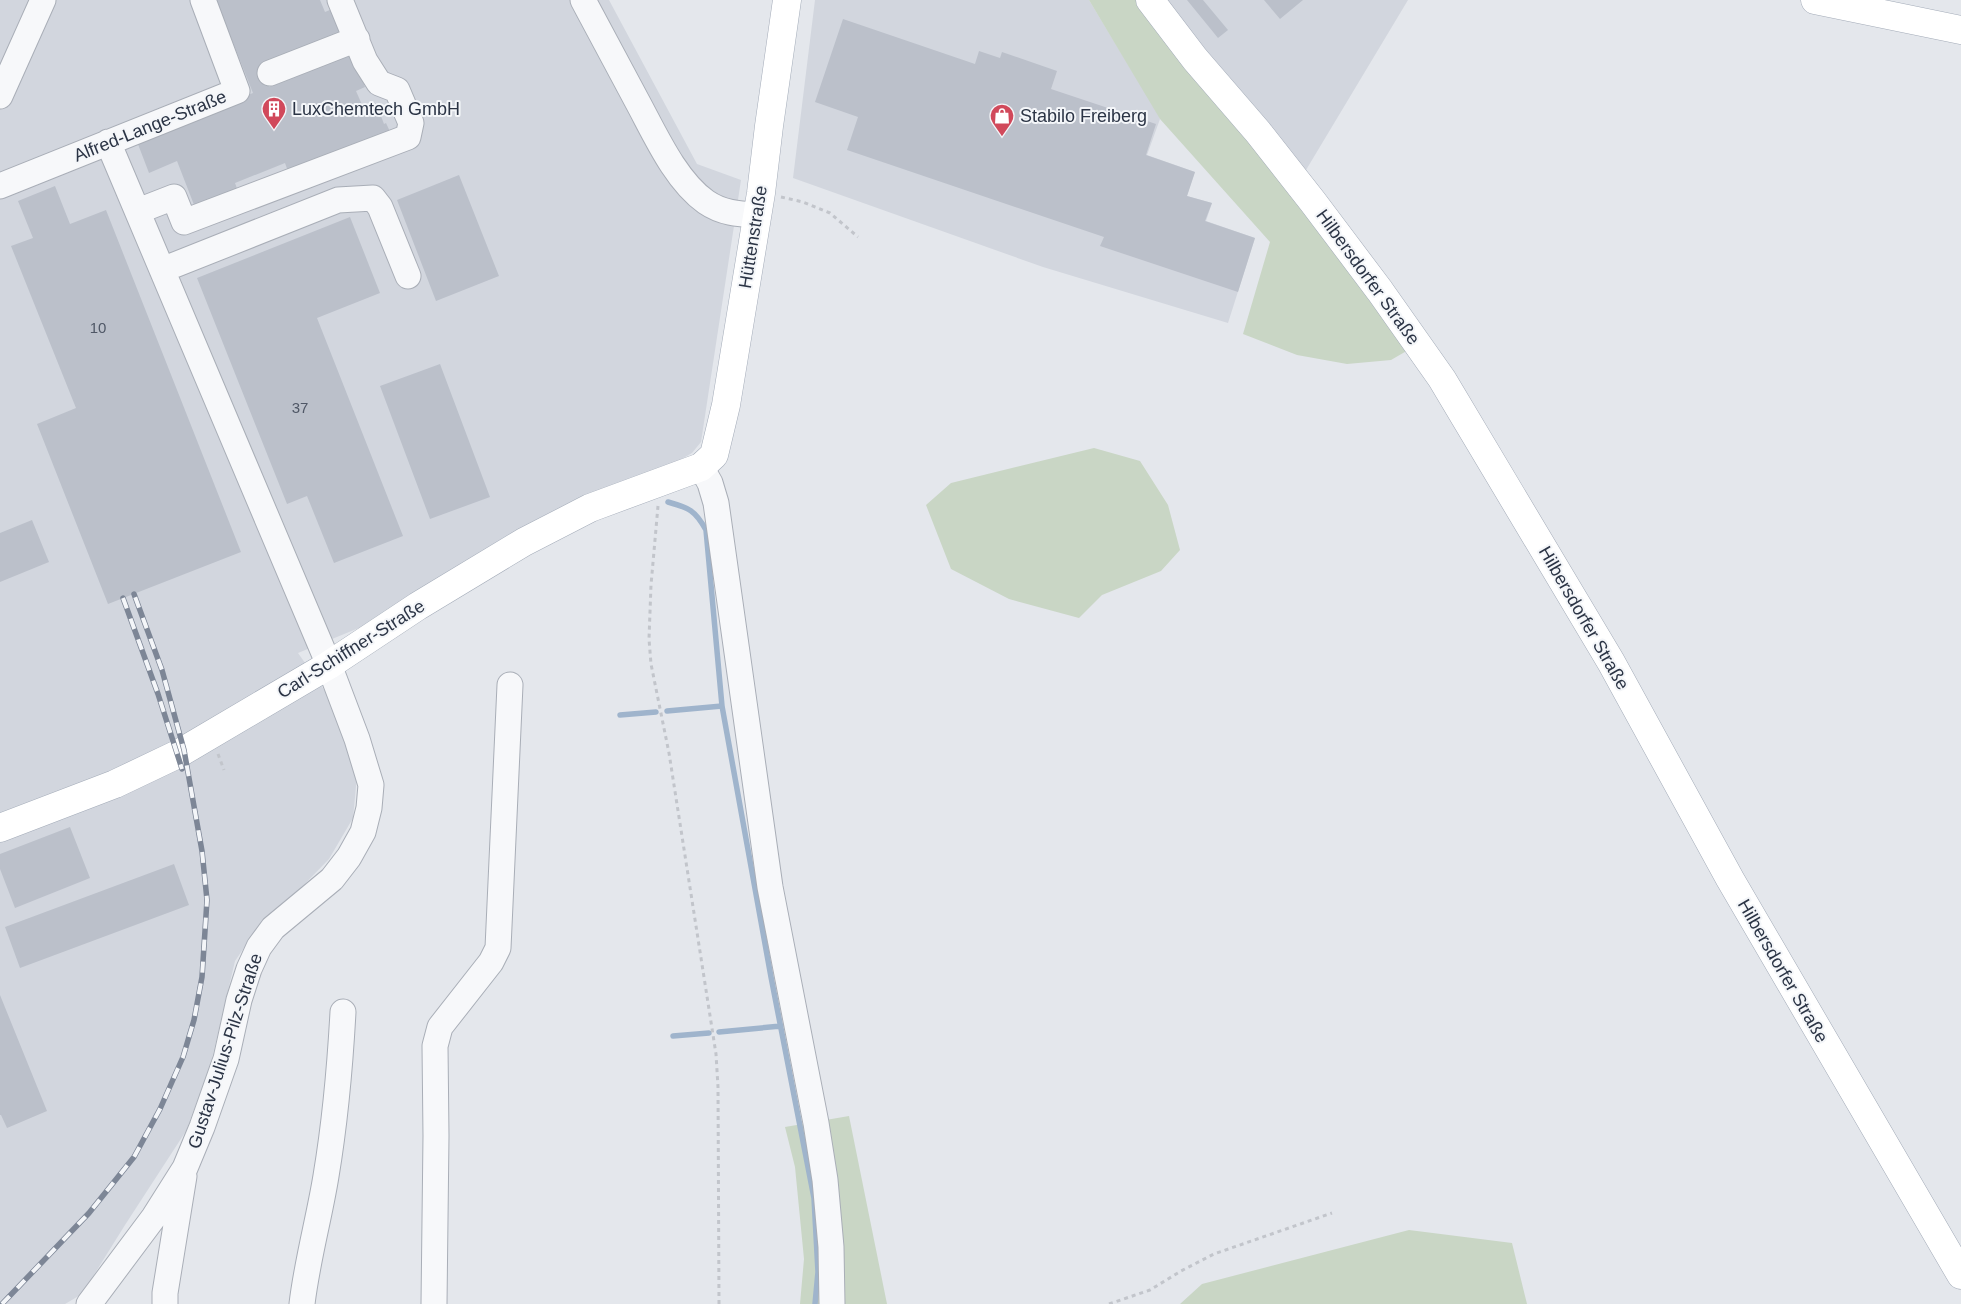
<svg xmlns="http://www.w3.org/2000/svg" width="1961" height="1304" viewBox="0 0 1961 1304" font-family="Arial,sans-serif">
<rect width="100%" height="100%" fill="#e4e7ec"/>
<path fill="#d2d6de" d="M 0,0 L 609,0 L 697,164 L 741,180 L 701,442 L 692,453 L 678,461 L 585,495 L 503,538 L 366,625 L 298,653 L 325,691 L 352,745 L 357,776 L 353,818 L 329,859 L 292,897 L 262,921 L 235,961 L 210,1067 L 186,1131 L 125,1225 L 82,1294 L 65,1304 L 0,1304 Z
M 815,0 L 1089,0 L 1158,114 L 1160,119 L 1147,155 L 1195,172 L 1187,196 L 1212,203 L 1206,221 L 1255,238 L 1228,323 L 1043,267 L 793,178 Z
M 1164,0 L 1408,0 L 1306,170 L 1261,119 Z"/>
<path fill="#c9d6c5" d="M 1089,0 L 1138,0 L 1297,196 L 1410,349 L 1391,360 L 1347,364 L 1297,355 L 1243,334 L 1270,242 L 1160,119 Z
M 1094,448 L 1140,461 L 1168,505 L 1180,550 L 1161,571 L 1102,595 L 1079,618 L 1009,599 L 951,569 L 926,505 L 951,483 Z
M 849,1116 L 887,1304 L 800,1304 L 804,1259 L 795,1167 L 785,1127 Z
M 1409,1230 L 1512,1243 L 1527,1304 L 1180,1304 L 1202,1284 Z"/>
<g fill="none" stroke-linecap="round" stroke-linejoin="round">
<path stroke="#9fb4cc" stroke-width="5.5" d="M 668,502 C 689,508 695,510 706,530 L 722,706 L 771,977 L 814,1198 L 818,1272 L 815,1304
M 667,711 L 722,706
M 620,715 L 656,712
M 719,1032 L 781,1026
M 673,1036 L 709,1033"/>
</g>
<path fill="#bbc0ca" d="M 216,0 L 320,0 L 325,12 L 337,7 L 347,31 L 260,66 L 269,87 L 353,54 L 365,87 L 356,91 L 363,107 L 376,103 L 384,124 L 386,123 L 392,136 L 290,177 L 285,163 L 235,183 L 239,194 L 196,210 L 177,161 L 149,173 L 136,139 L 253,93 Z
M 1187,0 L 1203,0 L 1228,30 L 1218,38 Z
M 1264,0 L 1303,0 L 1280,19 Z
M 843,19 L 975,64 L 979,51 L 1000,58 L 1002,52 L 1057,71 L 1051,89 L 1156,124 L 1146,155 L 1195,172 L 1187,196 L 1212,203 L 1205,221 L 1255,238 L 1238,292 L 1100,246 L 1104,237 L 847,150 L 858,117 L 815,102 Z
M 459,175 L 499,276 L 436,301 L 397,200 Z
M 55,186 L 70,224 L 106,210 L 241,552 L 108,604 L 37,424 L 76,408 L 11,246 L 33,238 L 18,201 Z
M 350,217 L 380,293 L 317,318 L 403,536 L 334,563 L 307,496 L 287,504 L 197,278 Z
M 440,364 L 490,497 L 430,519 L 380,386 Z
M 32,520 L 49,562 L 0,582 L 0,533 Z
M 70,827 L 90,878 L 15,908 L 0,869 L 0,854 Z
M 174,864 L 189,905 L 20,968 L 5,927 Z
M 0,995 L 47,1111 L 7,1128 L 1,1115 L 0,1115 Z"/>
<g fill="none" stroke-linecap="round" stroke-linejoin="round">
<defs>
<path id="minor" d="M 583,0 C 601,34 619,68 637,101 C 655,134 675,180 706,202 C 722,213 738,214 757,215
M 270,73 L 357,39
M 0,96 L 43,0
M 0,186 L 237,91 L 203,0
M 138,211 L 174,197 L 184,222 L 408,137 L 411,123 L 397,90 L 379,83 L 365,61 L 340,0
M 162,270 L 338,200 L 373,198 L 380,207 L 408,276
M 701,467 L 710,483 L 716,503 L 770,887 L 816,1123 L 825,1180 L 831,1247 L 832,1304
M 89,1304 L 154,1217 L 185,1168 L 202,1127 L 226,1059 L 239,1000 L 249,969 L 259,947 L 273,928 L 332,879 L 349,857 L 363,832 L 369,808 L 371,785 L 357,739 L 329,665 L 108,142
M 165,1304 L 165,1293 L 184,1176
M 302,1304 C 307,1261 319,1219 326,1176 C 335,1122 340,1067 343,1012
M 434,1304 L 436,1136 L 435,1046 L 440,1027 L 491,962 L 498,948 L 510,685"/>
<path id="major" d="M 1150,0 L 1195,59 L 1258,132 L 1313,202 L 1380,291 L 1442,379 L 1611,662 L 1730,879 L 1961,1275
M 1815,0 L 1961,30
M 0,828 L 115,784 L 178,754 L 329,665 L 418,606 L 524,542 L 590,508 L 701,467 L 714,455 L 726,405 L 761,193 L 769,126 L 787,0"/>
</defs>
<use href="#minor" stroke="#a9aeb7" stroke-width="27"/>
<use href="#major" stroke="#a3abb8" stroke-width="29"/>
<path stroke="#c2c5cb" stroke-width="3" stroke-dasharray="4 4" stroke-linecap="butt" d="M 781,197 L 803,202 L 830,213 L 858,237
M 658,506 L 651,585 L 649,639 L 651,664 L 669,753 L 716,1054 L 718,1087 L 719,1304
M 218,754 L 224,770
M 1109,1304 L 1150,1290 L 1181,1271 L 1214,1254 L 1332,1213"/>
<use href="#minor" stroke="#f7f8fa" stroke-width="25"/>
<use href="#major" stroke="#fff" stroke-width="28"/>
<defs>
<path id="rail" d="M 123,598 L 158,694 L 182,769
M 2,1304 L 89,1213 L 134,1157 L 160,1109 L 183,1057 L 194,1020 L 202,977 L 207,900 L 202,851 L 184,750 L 162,670 L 134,594"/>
</defs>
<use href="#rail" stroke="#7d8696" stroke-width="5.5"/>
<use href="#rail" stroke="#f4f6f9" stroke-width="4" stroke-dasharray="11" stroke-linecap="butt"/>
</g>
<defs>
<symbol id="building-pin" viewBox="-11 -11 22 30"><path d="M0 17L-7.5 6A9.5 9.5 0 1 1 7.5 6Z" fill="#d1495b" stroke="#f4f6f9"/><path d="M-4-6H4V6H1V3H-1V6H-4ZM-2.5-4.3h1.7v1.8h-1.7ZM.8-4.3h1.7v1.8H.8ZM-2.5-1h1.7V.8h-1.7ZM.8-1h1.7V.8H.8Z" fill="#fff"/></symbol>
<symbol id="shop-pin" viewBox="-11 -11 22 30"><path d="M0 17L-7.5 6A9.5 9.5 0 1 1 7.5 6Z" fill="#d1495b" stroke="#f4f6f9"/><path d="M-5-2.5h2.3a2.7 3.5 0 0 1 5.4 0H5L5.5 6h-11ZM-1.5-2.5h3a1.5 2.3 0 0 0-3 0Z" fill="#fff"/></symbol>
</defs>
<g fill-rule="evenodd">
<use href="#building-pin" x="260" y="95" width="28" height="38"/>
<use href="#shop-pin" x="988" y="102" width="28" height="38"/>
</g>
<g text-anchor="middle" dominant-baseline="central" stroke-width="4" stroke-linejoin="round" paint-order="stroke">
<g font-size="15" fill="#4f5766">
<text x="98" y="327">10</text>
<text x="300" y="407">37</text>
</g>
<g font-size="18" fill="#2b3445" stroke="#f4f6f9" text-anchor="start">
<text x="292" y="109">LuxChemtech GmbH</text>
<text x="1020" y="116">Stabilo Freiberg</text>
</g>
<g font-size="18" fill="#2b3445" stroke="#f4f6f9">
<text transform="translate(150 126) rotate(-22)">Alfred-Lange-Straße</text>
<text transform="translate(753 237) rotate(-81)">Hüttenstraße</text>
<text transform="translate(1368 277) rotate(54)">Hilbersdorfer Straße</text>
<text transform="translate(1584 618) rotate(60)">Hilbersdorfer Straße</text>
<text transform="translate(351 649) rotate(-32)">Carl-Schiffner-Straße</text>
<text transform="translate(1783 971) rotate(60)">Hilbersdorfer Straße</text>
<text transform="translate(225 1051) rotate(-72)">Gustav-Julius-Pilz-Straße</text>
</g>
</g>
</svg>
